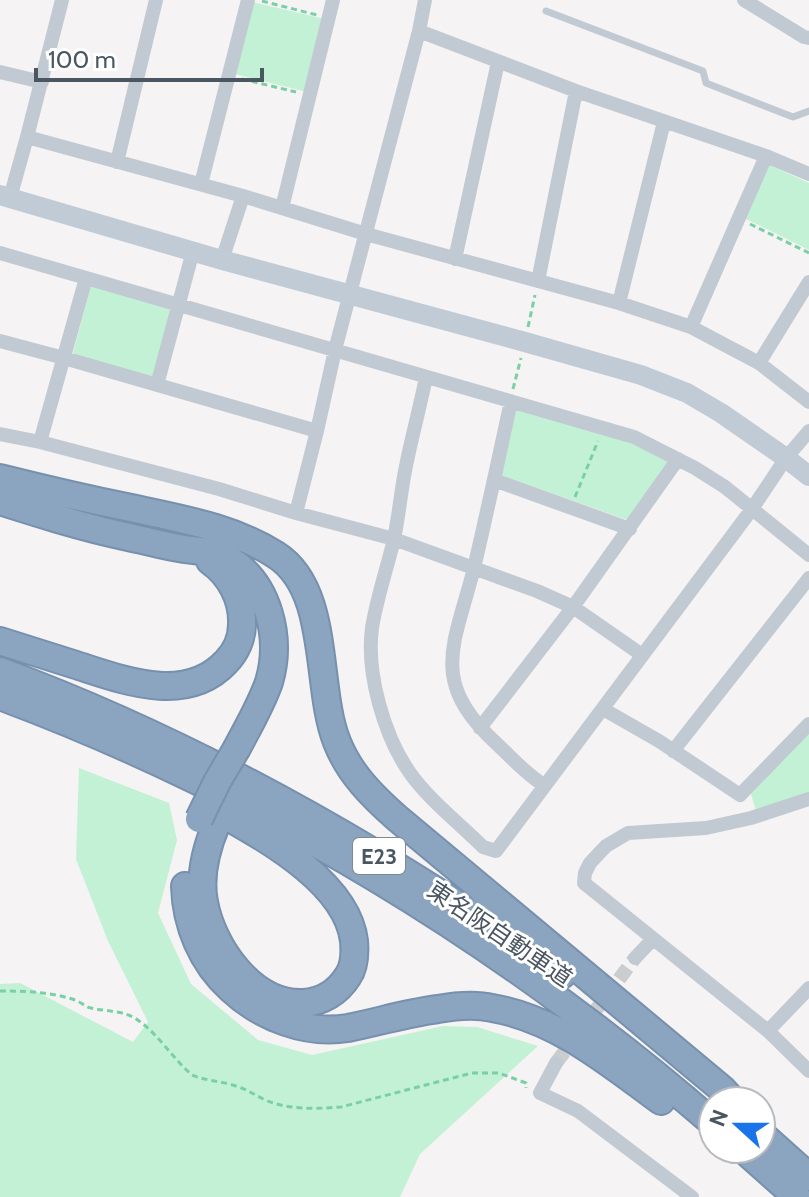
<svg xmlns="http://www.w3.org/2000/svg" width="809" height="1197" viewBox="0 0 809 1197" font-family="Cabin,'Noto Sans JP',sans-serif">
<rect width="100%" height="100%" fill="#f5f3f3"/>
<path fill="#c3f1d5" d="M 252,2 L 325,19 L 307,92 L 235,74 Z
M 767,164 L 809,183 L 809,250 L 744,218 Z
M 91,286 L 174,308 L 156,380 L 72,356 Z
M 515,408 L 631,443 L 670,462 L 627,520 L 501,475 Z
M 809,729 L 809,793 L 756,811 L 751,794 Z
M 79,768 L 169,803 L 177,840 L 158,913 L 191,984 L 258,1040 L 312,1055 L 443,1026 L 477,1027 L 538,1046 L 420,1154 L 400,1197 L 0,1197 L 0,984 L 20,983 L 133,1042 L 148,1022 L 108,941 L 76,859 Z"/>
<g fill="none" stroke-linecap="round" stroke-linejoin="round">
<path stroke="#caccce" stroke-width="14" stroke-dasharray="14 7" stroke-linecap="butt" d="M 556,1063 L 635,958"/>
<defs>
<path id="highway" d="M 0,478 C 44,489 87,499 131,508 C 181,519 232,527 276,555 C 331,590 315,688 337,742 C 349,773 372,796 397,818 L 722,1089 L 733,1101
M 0,501 C 41,514 82,527 124,536 C 144,540 164,546 184,549 C 198,551 213,551 226,558 C 269,581 282,638 269,682 C 261,705 248,727 237,748
M 0,641 C 25,649 51,657 76,665 C 123,680 186,705 226,662 C 236,652 242,638 242,624 C 243,599 230,575 210,561
M 0,671 C 200,745 388,853 562,975
M 0,696 C 260,793 503,941 713,1123
M 216,825 C 206,849 199,876 204,902 C 212,947 252,1005 303,1003 C 322,1002 338,992 348,976 C 355,966 355,953 354,941 C 347,882 265,838 218,811
M 185,886 C 186,925 202,963 231,989 C 261,1017 306,1035 348,1028 C 378,1022 407,1013 438,1009 C 455,1006 475,1004 492,1008 C 557,1019 609,1063 661,1101
M 761,1134 L 809,1177
M 743,1149 L 797,1197"/>
</defs>
<use href="#highway" stroke="#7690ad" stroke-width="30"/>
<path stroke="#7ad0a6" stroke-width="3" stroke-dasharray="6 4" stroke-linecap="butt" d="M 262,1 L 317,15
M 242,79 L 296,92
M 750,224 L 809,253
M 528,327 L 535,295
M 513,389 L 521,358
M 575,497 L 598,441
M 0,991 C 24,991 52,992 75,1000 C 81,1002 85,1007 91,1008 C 108,1012 125,1010 139,1021 C 158,1034 174,1060 192,1075 C 206,1081 221,1081 236,1086 C 246,1089 255,1095 265,1100 C 289,1110 315,1109 341,1107 L 472,1073 L 499,1073 L 526,1083 L 526,1088"/>
<path stroke="#c1cad2" stroke-width="7" d="M 546,11 L 703,71 L 706,83 L 793,117 L 809,111"/>
<path stroke="#c1cad2" stroke-width="14" d="M 62,0 L 27,137 L 243,196 L 366,234 L 619,303 L 691,327 L 759,363 L 809,402
M 744,0 L 804,37 L 809,38
M 419,31 L 576,91 L 766,156 L 809,174
M 0,72 L 42,82
M 117,162 L 156,0
M 201,184 L 248,0
M 10,198 L 27,137
M 282,208 L 333,0
M 0,253 L 634,437 L 695,468 L 725,487 L 809,555
M 455,259 L 498,62
M 222,260 L 243,196
M 538,281 L 576,91
M 619,303 L 664,122
M 691,327 L 766,156
M 0,341 L 64,358 L 317,431
M 759,363 L 809,282
M 426,377 C 420,407 412,436 406,466 C 401,490 399,515 394,539 C 387,569 377,597 372,628 C 366,673 384,736 410,773 C 429,800 460,824 483,847 L 496,851 L 752,509 L 786,458 L 809,431
M 157,385 L 193,251
M 511,401 C 499,457 487,513 474,568 C 454,647 428,681 498,745 C 513,759 527,775 544,785
M 0,434 L 40,442 L 219,489 L 296,513 L 394,539 L 537,591 L 573,607 L 642,655
M 40,442 L 86,278
M 494,480 L 630,529
M 296,513 L 317,431 L 335,350 L 419,31 L 425,0
M 603,709 L 659,741 L 740,795 L 809,724
M 480,728 L 573,607 L 678,459
M 673,751 L 809,578
M 809,799 L 751,818 L 706,828 L 628,833 L 606,846 L 590,863 L 585,873 L 584,883 L 768,1031 L 809,1071
M 635,958 L 653,939
M 768,1031 L 809,988
M 556,1063 L 540,1093 L 578,1111 L 692,1197"/>
<path stroke="#c1cbd6" stroke-width="20" d="M 0,195 L 222,260 L 525,342 L 641,375 L 687,393 L 721,413 L 786,458 L 809,476"/>
<use href="#highway" stroke="#8ba5c1" stroke-width="26"/>
<defs>
<path id="highway-bridge" d="M 199,819 L 217,782 L 237,748"/>
</defs>
<use href="#highway-bridge" stroke="#7690ad" stroke-width="30" stroke-linecap="butt"/>
<use href="#highway-bridge" stroke="#8ba5c1" stroke-width="26"/>
</g>
<g text-anchor="middle" dominant-baseline="central" stroke-width="6" stroke-linejoin="round" paint-order="stroke">
<rect fill="#fff" stroke="#808990" stroke-width="2" x="353" y="838" width="52" height="36" rx="6"/>
<g font-size="22" font-weight="bold" fill="#4a5661">
<text x="379" y="856">E23</text>
</g>
<g font-size="24" fill="#4a5661" stroke="#fff">
<text transform="translate(500 934) rotate(34)">東名阪自動車道</text>
</g>
</g>
<g transform="translate(737 1125) rotate(291)"><circle r="38" fill="#ffffff" stroke="#b7bbc0" stroke-width="2"/>
<path d="M0-6L14 30L0 20L-14 30Z" fill="#1a73e8"/>
<text y="-12" font-size="22" font-weight="bold" text-anchor="middle" fill="#4a5661">N</text>
</g>
<path d="M36 68v12h226v-12" fill="none" stroke="#4a5661" stroke-width="4"/>
<text x="48" y="68" font-size="24" fill="#4a5661" stroke="#ffffff" stroke-width="6" paint-order="stroke">100 m</text>
</svg>
